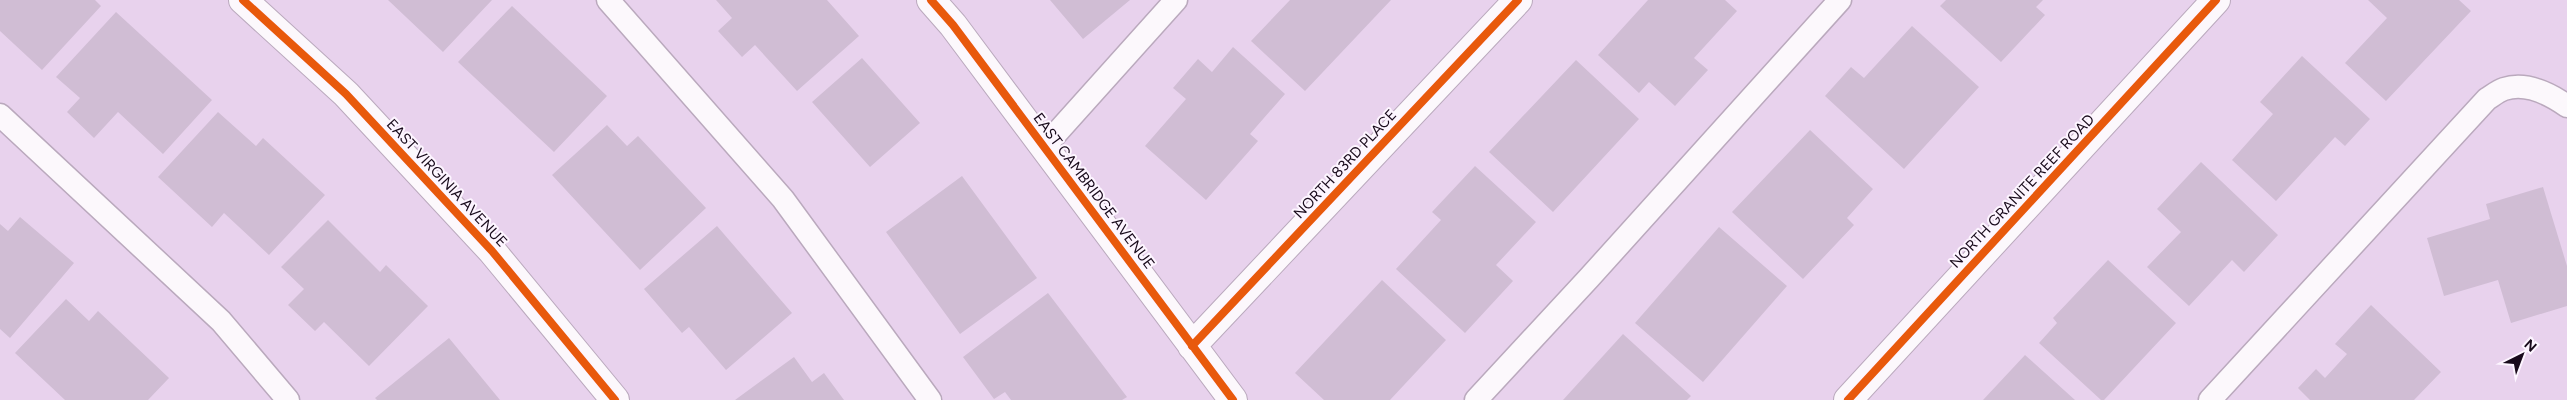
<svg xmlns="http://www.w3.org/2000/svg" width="2567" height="400" viewBox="0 0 2567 400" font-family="Figtree,sans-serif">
<rect width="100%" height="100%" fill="#e8d2ed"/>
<path fill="#d0bdd4" d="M 0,0 L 95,0 L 101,6 L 42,70 L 0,31 Z
M 388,0 L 492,0 L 443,52 Z
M 716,0 L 827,0 L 859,36 L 797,91 L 755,45 L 742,57 L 718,31 L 732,18 Z
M 1050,0 L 1130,0 L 1083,39 Z
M 1290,0 L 1391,0 L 1305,91 L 1251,41 Z
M 1648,0 L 1725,0 L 1737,11 L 1694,58 L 1708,70 L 1675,106 L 1649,82 L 1639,93 L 1598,55 Z
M 1946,0 L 2043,0 L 2036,7 L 2045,15 L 2001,62 L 1940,6 Z
M 2368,0 L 2459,0 L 2471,11 L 2386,101 L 2345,63 L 2387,18 Z
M 512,6 L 607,96 L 554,152 L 458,62 Z
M 116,12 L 212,100 L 163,154 L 118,112 L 94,138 L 67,112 L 80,98 L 56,77 Z
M 1912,26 L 1979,87 L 1904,169 L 1825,96 L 1851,67 L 1864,78 Z
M 1233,47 L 1285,94 L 1250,134 L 1258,141 L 1206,200 L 1145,146 L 1186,99 L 1173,88 L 1198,59 L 1212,72 Z
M 2302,56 L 2370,119 L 2345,146 L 2335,137 L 2276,201 L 2232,160 L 2273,114 L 2260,102 Z
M 862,58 L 920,123 L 870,167 L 812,102 Z
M 1576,60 L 1639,119 L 1553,212 L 1489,152 Z
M 218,112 L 256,146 L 263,138 L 325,195 L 269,255 L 224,213 L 212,227 L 158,177 Z
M 607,125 L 627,146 L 638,136 L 706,208 L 640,270 L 552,175 Z
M 1810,130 L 1873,189 L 1847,218 L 1854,225 L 1803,279 L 1732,212 Z
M 2201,162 L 2278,235 L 2244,272 L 2232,260 L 2189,306 L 2147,267 L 2181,232 L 2157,209 Z
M 1475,166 L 1536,222 L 1496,265 L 1513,281 L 1465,333 L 1396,269 L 1441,220 L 1432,212 Z
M 962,176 L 1037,278 L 960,334 L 886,232 Z
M 2543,187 L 2567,266 L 2567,306 L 2511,323 L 2498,280 L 2444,296 L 2427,238 L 2490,219 L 2486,204 Z
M 20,217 L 74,263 L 10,338 L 0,329 L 0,224 L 8,231 Z
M 328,220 L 380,272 L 386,265 L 428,306 L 369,366 L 324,322 L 315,331 L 288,305 L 304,289 L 281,267 Z
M 717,226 L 792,313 L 726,370 L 689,327 L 682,333 L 644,289 Z
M 1719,227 L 1787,286 L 1703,382 L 1635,323 Z
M 2108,260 L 2176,323 L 2104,400 L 2101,400 L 2039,343 L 2057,323 L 2053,318 Z
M 1382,280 L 1446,340 L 1390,400 L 1324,400 L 1295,373 Z
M 1048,293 L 1127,397 L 1122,400 L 1011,400 L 1005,392 L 994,399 L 963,357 Z
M 66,299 L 89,321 L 98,311 L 169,378 L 148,400 L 65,400 L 15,353 Z
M 2371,305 L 2441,372 L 2414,400 L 2310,400 L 2298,388 L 2316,369 L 2325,378 L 2347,354 L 2335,344 Z
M 1623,334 L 1691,396 L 1687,400 L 1563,400 Z
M 449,338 L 500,400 L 377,400 L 375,398 Z
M 2025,355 L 2075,400 L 1983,400 Z
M 794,357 L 812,382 L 824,373 L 844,400 L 735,400 Z"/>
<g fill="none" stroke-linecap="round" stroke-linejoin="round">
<defs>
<path id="lane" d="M 608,0 L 783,199 L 930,400
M 0,115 L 221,321 L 288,400
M 1044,147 L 1176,0
M 1476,400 L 1589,278 L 1840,0
M 2210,400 L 2487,99 C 2492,96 2498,91 2504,89 C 2526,82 2550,94 2567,106"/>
<path id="street" d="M 243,0 L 346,94 L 492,251 L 615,400
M 931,0 L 953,25 L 1233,400
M 1192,346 L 1518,0"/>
<path id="secondary" d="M 1848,400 L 2216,0"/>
</defs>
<use href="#lane" stroke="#baa9bd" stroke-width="25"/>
<use href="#street" stroke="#baa9bd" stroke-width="30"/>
<use href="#secondary" stroke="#baa9bd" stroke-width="30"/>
<use href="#lane" stroke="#fcf8fc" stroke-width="22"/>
<use href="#street" stroke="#fcf8fc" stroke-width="28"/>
<use href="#secondary" stroke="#fcf8fc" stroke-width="28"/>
<defs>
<path id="cycleway" d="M 243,0 L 346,94 L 492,251 L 615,400
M 931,0 L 953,25 L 1233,400
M 1192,346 L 1518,0
M 1848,400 L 2216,0"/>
</defs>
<use href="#cycleway" stroke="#fdf5ff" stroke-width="11"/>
<use href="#cycleway" stroke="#e8590c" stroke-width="8"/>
</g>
<g text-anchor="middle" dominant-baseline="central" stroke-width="4" stroke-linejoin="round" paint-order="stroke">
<g font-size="15" fill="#180a1b" stroke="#fdf5ff">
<text transform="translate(1345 164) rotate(-47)">NORTH 83RD PLACE</text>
<text transform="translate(447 183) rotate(47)">EAST VIRGINIA AVENUE</text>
<text transform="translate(1094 191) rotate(53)">EAST CAMBRIDGE AVENUE</text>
<text transform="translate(2022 191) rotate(-47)">NORTH GRANITE REEF ROAD</text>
</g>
</g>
<g transform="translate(2522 355) rotate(42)" stroke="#fdf5ff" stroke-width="4" paint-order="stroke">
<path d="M0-4L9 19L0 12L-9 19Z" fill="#180a1b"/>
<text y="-8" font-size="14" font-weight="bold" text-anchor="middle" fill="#180a1b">N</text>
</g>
</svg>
